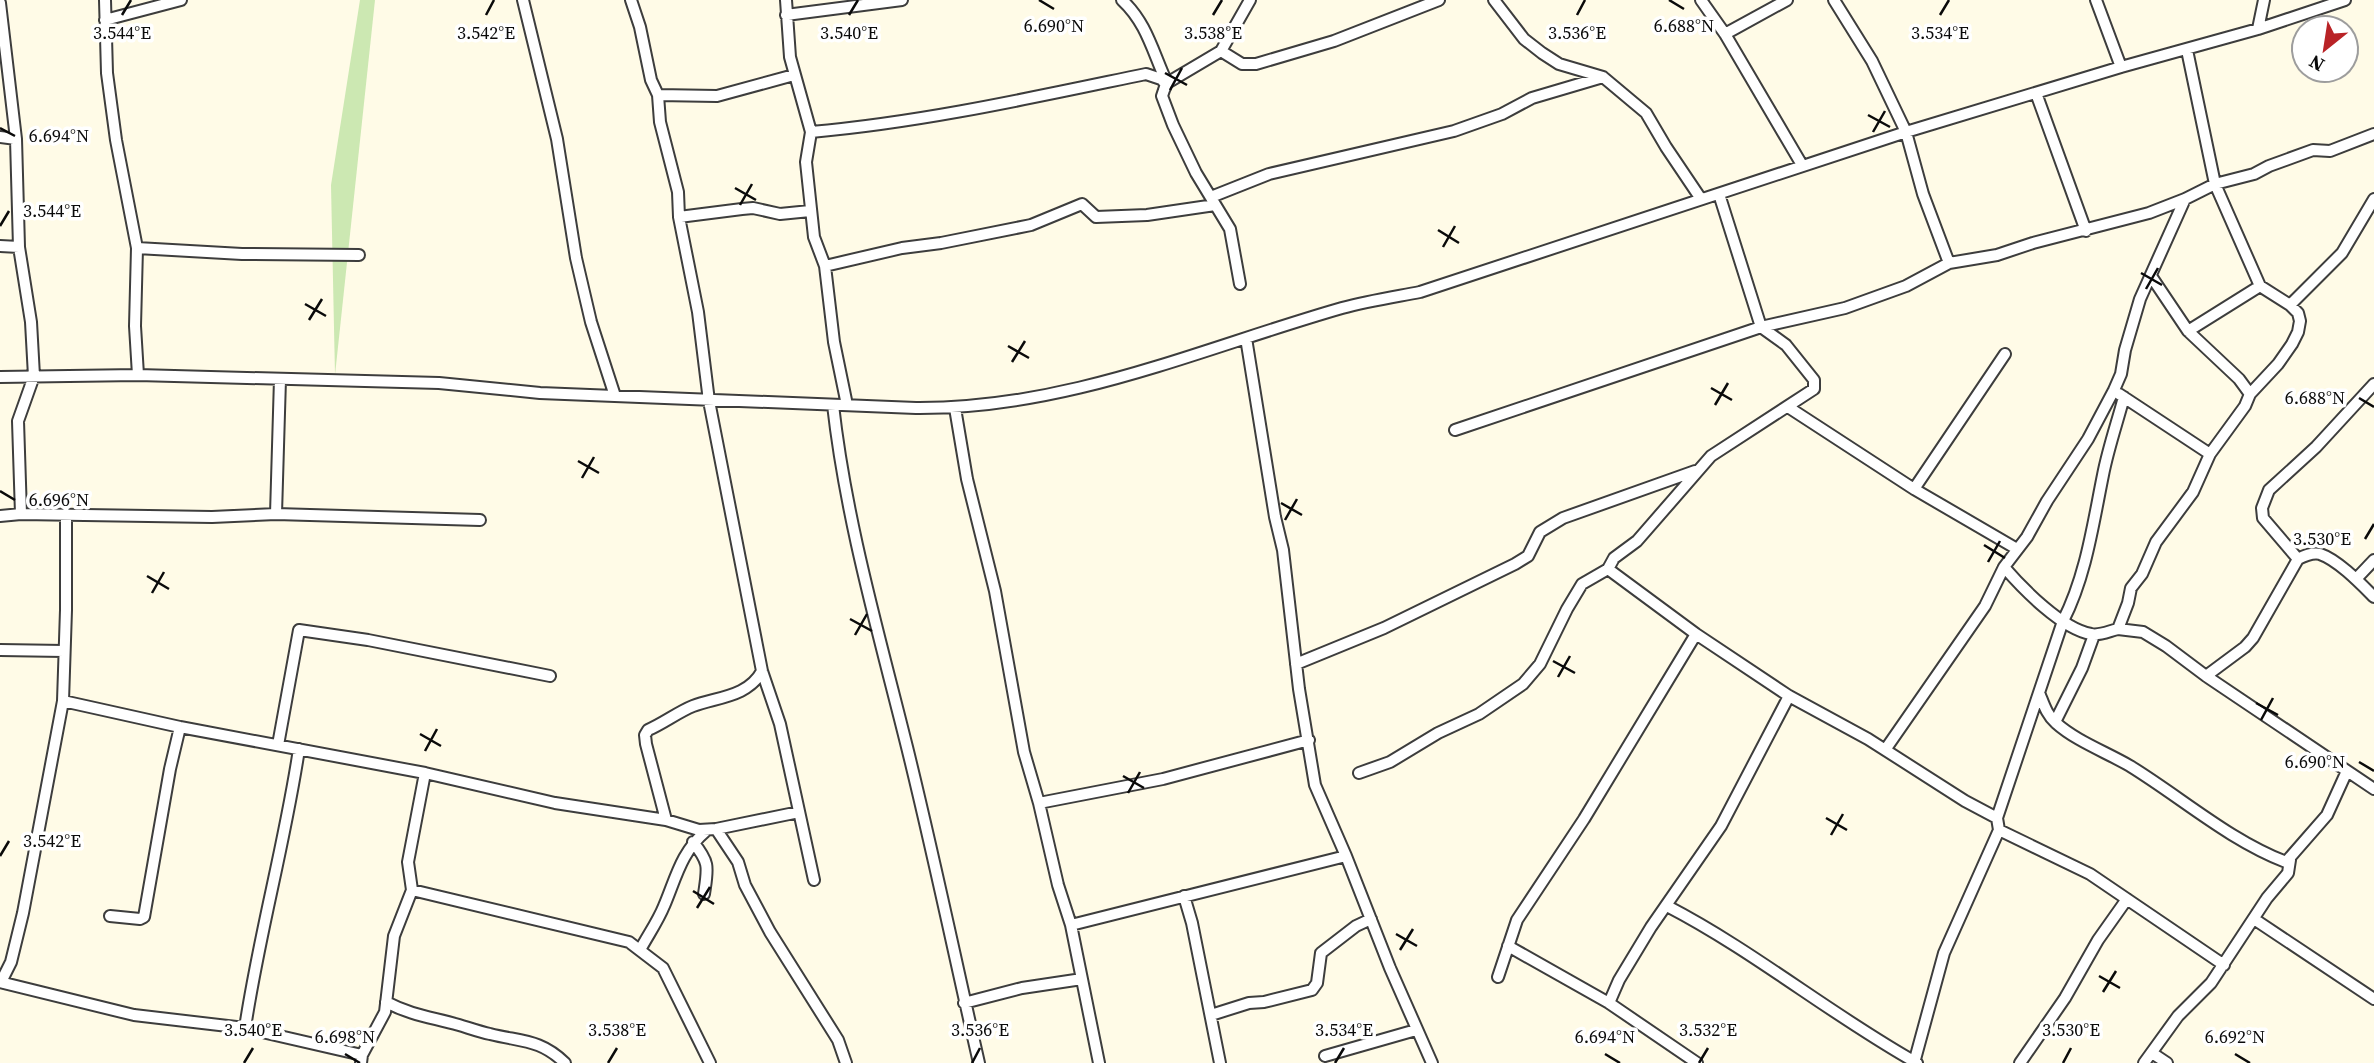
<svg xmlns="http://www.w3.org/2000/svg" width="2374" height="1063" viewBox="0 0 2374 1063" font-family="'Source Serif 4',serif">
<rect width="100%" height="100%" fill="#fffbe7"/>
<path fill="#cce8b2" d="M 360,0 L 375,0 L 335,375 L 331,185 Z"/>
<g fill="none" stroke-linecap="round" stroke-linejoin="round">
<defs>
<path id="minor" d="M 105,0 L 107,73 L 116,140 L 137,248 L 135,326 L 138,375
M 523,0 L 557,139 L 576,258 L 591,322 L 615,396
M 631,0 L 640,27 L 651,80 L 658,95 L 660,122 L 678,192 L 679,217
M 786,0 L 790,57 L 811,132 L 806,162 L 814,237 L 825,266 L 834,342 L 847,405
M 1122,0 C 1147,23 1153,53 1167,83
M 1494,0 L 1524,39 L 1542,53 L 1559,64 L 1603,77 L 1646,113 L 1666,147 L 1701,199
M 1701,0 L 1725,34 L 1802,165
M 1834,0 L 1872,61 L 1906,132 L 1923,194 L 1949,263
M 2096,0 L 2121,67
M 0,3 L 16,139 L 19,247 L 31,322 L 34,376 L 18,421 L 21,514 L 212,517 L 276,514 L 480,520
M 786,15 L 902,0
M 105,20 L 181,0
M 2258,29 L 2264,0
M 1725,34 L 1787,0
M 1221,51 L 1242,64 L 1256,64 L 1334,41 L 1439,0
M 1164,90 L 1167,83 L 1221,51 L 1250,0
M 2036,93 L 2086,231
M 658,95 L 717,96 L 794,75
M 811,132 C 924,122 1035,97 1146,74 L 1161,79 L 1166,84 L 1162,96 L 1173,125 L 1196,173 L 1230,229 L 1240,284
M 0,137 L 16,139
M 1211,197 L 1269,174 L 1454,131 L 1502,114 L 1532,98 L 1603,77
M 2185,199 L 2140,299 L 2125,350 L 2121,374 L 2114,390 L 2088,439 L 2047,501 L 2027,537 L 2004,567 C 2023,589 2062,629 2091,634 C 2100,636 2109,631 2118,629 L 2128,603 L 2131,588 L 2142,574 L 2156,542 L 2193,492 L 2210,454 L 2245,406 L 2250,394 L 2278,364 L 2292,344 L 2298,332 L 2300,321 L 2298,313 L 2290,305 L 2260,286 L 2215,184 L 2187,50
M 810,211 L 780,214 L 753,208 L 742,209 L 679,217 L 698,312 L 709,401 L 762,671 L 780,724 L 814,880
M 0,246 L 19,247
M 137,248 L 242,254 L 359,255
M 825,266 L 902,248 L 941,243 L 1031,225 L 1082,204 L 1096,217 L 1147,215 L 1215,205
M 2151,276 L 2188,331 L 2239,379 L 2250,394
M 2290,305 L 2342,253 L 2374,199
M 2188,331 L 2260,286
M 1246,338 L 1275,517 L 1283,550 L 1299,689 L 1315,785 L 1346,856 L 1390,968 L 1432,1063
M 0,377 L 138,375 L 439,383 L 540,393 L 916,408 C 1068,409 1199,349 1342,308 C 1368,301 1394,297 1420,292 L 1906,132 L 2121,67 L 2258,29 L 2345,0
M 2119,394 L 2210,454
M 833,405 C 846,521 879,634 907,747 C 933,852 955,958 979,1063
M 1788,407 L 1914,489 L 2017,549
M 955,408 L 967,479 L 995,591 L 1024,752 L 1039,803 L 1058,885 L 1071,925
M 1455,430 L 1761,327 L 1845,308 L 1906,286 L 1949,263 L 1997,255 L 2033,243 L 2149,213 L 2185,199 L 2215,184 L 2254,174 L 2269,166 L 2313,150 L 2330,151 L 2374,134
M 1914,489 L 2005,354
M 276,514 L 280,379
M 0,516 L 21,514
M 2298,559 L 2263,518 L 2262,508 L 2269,490 L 2316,447 L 2374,384
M 1608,569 L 1696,634 L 1789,696 L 1868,739 L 1965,801 L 1997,818
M 2356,579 L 2374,560
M 2118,629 L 2143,632 L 2166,646 L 2206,676 L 2374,789
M 0,650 L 64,651
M 1296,664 L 1384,628 L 1515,564 L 1528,556 L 1540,532 L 1563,518 L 1695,471
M 2206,676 L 2245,647 L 2253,638 L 2298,559 C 2304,556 2312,552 2320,554 C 2338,560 2361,584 2374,597
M 2040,695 C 2044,705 2047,715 2056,723 C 2076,741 2106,752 2130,766 C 2182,798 2229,840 2286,862 L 2290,860 L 2288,873 L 2267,898 L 2211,983 L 2178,1016 L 2144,1063
M 63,701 L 180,727 L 425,773 L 555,803 L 666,820 L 699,830 L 716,829 L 799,812
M 2055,722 L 2082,668 L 2094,635
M 278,745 L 299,630 L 368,640 L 550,676
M 1885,750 L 1985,606 L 2004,567
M 1359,773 L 1390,762 L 1438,733 L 1479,714 L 1523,684 L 1540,664 L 1567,609 L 1582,584 L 1608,569 L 1614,558 L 1637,541 L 1711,456 L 1814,389 L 1814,380 L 1786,345 L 1761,327 L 1719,194
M 1039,803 L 1163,779 L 1309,740
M 666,820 L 646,744 L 645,735 L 648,730 C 664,723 678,712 693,706 C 717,697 748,697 762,671
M 716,829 L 738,862 L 745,885 L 770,932 L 838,1040 L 846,1063
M 1999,830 L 2090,874 L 2224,965
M 693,842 C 710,863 708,867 704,894
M 2286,862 L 2327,815 L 2347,771
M 412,890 L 629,942 L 663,968 L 710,1063
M 1184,896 L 1192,923 L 1220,1063
M 1667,906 C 1754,951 1831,1015 1917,1063
M 110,916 L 140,919 L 144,917 L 170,769 L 180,727
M 2254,919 L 2374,999
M 1508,946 L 1609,1003
M 640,950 C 648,935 658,921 664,906 C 676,878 681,852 706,831
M 1498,977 L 1517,920 L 1584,819 L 1696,634
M 0,982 L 134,1015 L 245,1028 L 362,1055
M 1,982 L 11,962 L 23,913 L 63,701 L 66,610 L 66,514
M 386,1002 C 413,1016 431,1017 459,1025 C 469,1028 480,1032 490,1034 C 522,1042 540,1039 565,1063
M 964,1003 L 1022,988 L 1082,979
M 1211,1015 L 1249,1003 L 1264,1002 L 1312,990 L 1317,983 L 1321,953 L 1356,926 L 1371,919
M 245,1028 C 259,934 285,843 299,749
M 2152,1053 L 2167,1063
M 1325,1056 L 1416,1030
M 361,1063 L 362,1055 L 385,1012 L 394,936 L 412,890 L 408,862 L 425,773
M 1099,1063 L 1071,925 L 1346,856
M 1697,1063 L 1609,1003 L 1619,980 L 1651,927 L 1721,826 L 1789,696
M 1914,1063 L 1944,953 L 1999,830 L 1997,818 L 2063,621 C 2086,576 2093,524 2103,475 C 2108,449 2117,423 2124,397
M 2020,1063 L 2065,998 L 2098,940 L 2127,899"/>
</defs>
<use href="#minor" stroke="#3d3d3d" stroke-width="14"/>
<use href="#minor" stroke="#fff" stroke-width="10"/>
</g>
<path fill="none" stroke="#0a0a0a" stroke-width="2.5" d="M 1039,0 L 1054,9M 1669,0 L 1684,9M 122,15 L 131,0M 486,15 L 494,0M 849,15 L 858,0M 1213,15 L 1222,0M 1577,15 L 1585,0M 1940,15 L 1949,0M 1165,73 L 1187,85M 1170,90 L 1182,68M 1868,115 L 1890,127M 0,128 L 15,136M 1873,132 L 1885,111M 735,188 L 756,200M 740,205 L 752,184M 0,226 L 9,211M 1438,230 L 1459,243M 1443,247 L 1455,226M 2141,273 L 2162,285M 2146,289 L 2158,268M 305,304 L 326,316M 309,320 L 322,299M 1008,346 L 1029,358M 1012,362 L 1025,341M 1711,388 L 1732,400M 2359,398 L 2374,407M 1715,405 L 1728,383M 578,461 L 599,473M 582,478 L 594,457M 0,491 L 15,500M 1281,503 L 1302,515M 1285,520 L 1297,499M 2365,539 L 2374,524M 1984,545 L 2005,558M 1988,562 L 2000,541M 147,576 L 169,589M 152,593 L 164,572M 850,619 L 872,631M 855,635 L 867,614M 1553,661 L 1575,673M 1558,677 L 1570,656M 2256,703 L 2278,715M 2261,720 L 2273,698M 420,734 L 441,746M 425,751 L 437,729M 2359,762 L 2374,771M 1123,776 L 1144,788M 1128,793 L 1140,772M 1826,818 L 1847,830M 1831,835 L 1843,814M 0,856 L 9,841M 693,891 L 714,904M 697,908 L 710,887M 1396,934 L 1417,946M 1400,950 L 1413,929M 2099,976 L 2120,988M 2103,992 L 2116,971M 345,1054 L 360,1063M 1605,1054 L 1620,1063M 2235,1054 L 2250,1063M 244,1063 L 253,1048M 608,1063 L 617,1048M 972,1063 L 980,1048M 1335,1063 L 1344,1048M 1699,1063 L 1708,1048M 2063,1063 L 2071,1048"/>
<g font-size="18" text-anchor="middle" fill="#0a0a0a" stroke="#fff" stroke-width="7" stroke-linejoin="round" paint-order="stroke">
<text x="1054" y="32">6.690°N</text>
<text x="1684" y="32">6.688°N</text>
<text x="122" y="39">3.544°E</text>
<text x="486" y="39">3.542°E</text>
<text x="849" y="39">3.540°E</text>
<text x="1213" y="39">3.538°E</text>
<text x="1577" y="39">3.536°E</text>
<text x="1940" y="39">3.534°E</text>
<text x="59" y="142">6.694°N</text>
<text x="52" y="217">3.544°E</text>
<text x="2315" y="404">6.688°N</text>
<text x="59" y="506">6.696°N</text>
<text x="2322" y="545">3.530°E</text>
<text x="2315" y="768">6.690°N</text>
<text x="52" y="847">3.542°E</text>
<text x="253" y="1036">3.540°E</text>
<text x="617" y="1036">3.538°E</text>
<text x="980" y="1036">3.536°E</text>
<text x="1344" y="1036">3.534°E</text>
<text x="1708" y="1036">3.532°E</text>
<text x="2071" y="1036">3.530°E</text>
<text x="345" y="1043">6.698°N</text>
<text x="1605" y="1043">6.694°N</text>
<text x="2235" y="1043">6.692°N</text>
</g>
<g transform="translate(2325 49) rotate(210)"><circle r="33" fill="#ffffff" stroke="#9d9d9d" stroke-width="2"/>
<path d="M0-5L12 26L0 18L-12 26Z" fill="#b92326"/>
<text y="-10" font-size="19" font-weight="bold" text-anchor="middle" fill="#0a0a0a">N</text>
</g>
</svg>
